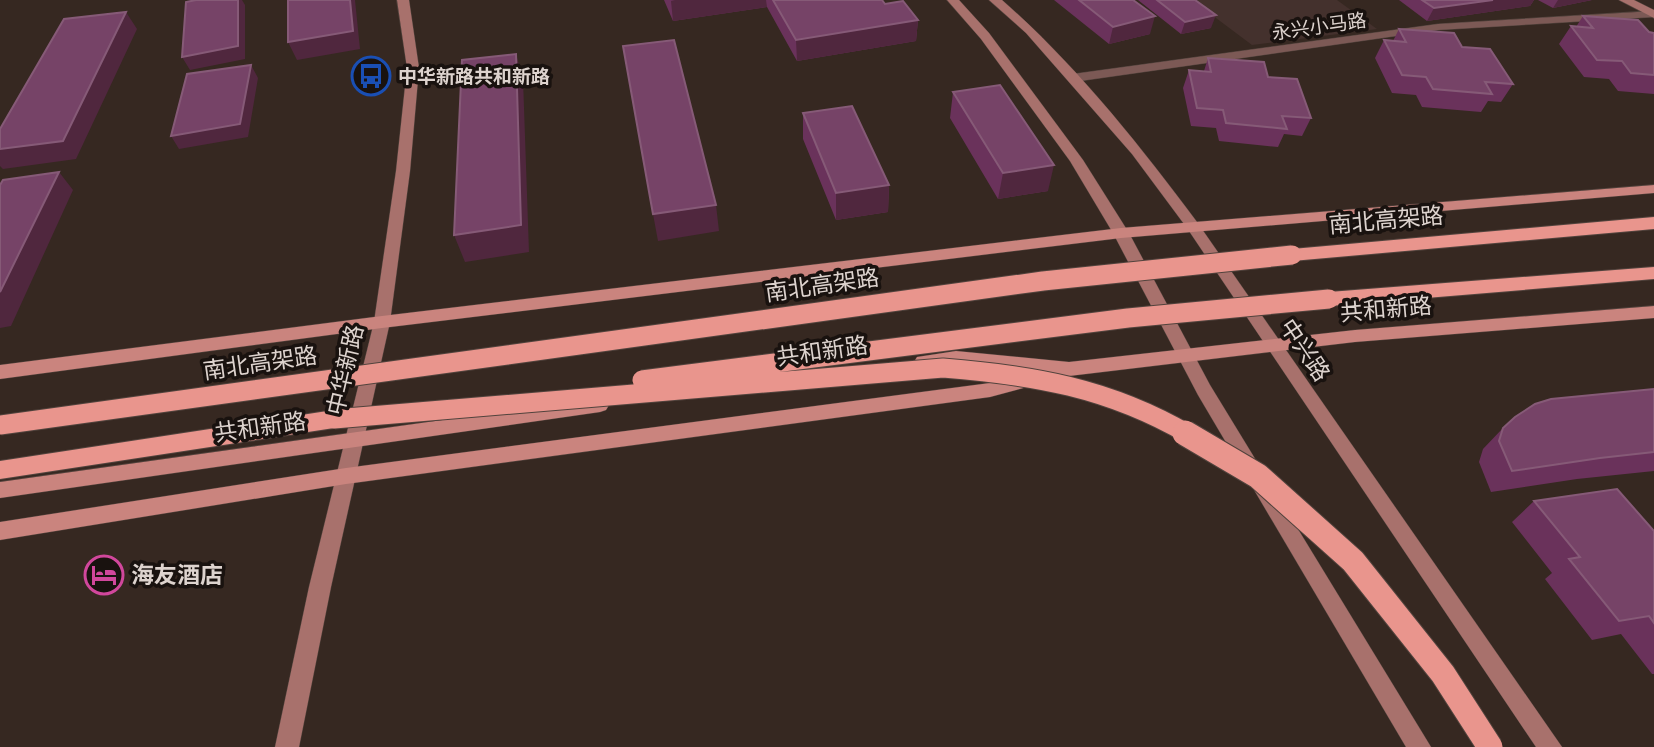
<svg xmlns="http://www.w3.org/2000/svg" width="1654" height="747" viewBox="0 0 1654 747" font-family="'Source Serif 4','Noto Sans SC',serif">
<rect width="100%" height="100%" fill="#362821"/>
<path fill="#44312d" d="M 1192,0 L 1337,0 L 1377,29 L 1252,45 Z"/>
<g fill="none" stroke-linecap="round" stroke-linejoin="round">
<defs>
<path id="lane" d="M 1654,11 L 1654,17 L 1438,30 L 1073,82 L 1067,78 L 1073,74 L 1438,24 Z"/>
<path id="secondary" d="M 397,0 L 409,0 L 419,68 L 410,171 L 390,322 L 331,587 L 299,747 L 275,747 L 309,587 L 374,322 L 396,171 L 407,68 Z
M 947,0 L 959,0 L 989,33 L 1083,160 L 1129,233 L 1210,385 L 1431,747 L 1406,747 L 1198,395 L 1113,233 L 1070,161 L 981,39 Z
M 989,0 L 1002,0 C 1076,65 1138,143 1197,222 L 1562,747 L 1536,747 L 1187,228 L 1132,154 L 1026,33 Z
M 1619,0 L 1634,0 L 1654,10 L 1654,18 Z"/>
<path id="primary" d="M 1654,185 L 1654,193 L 1121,238 L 382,328 L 0,379 L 0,365 L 382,316 L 1121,228 Z
M 1654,306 L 1654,318 L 1355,342 L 1069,376 L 956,363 L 923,368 L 917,367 L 914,362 L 917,357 L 956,351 L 1069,362 L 1355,330 Z
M 1032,372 L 1038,374 L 1041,379 L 1038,384 L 990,397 L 346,484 L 0,540 L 0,522 L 346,468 L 990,383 Z
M 600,398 L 606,400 L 609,405 L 606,410 L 600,412 L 0,498 L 0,482 Z"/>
<path id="highway" d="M 1654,217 L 1654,229 L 1292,261 L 1285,259 L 1283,255 L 1285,251 L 1292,249 Z
M 1654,267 L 1654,279 L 1329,306 L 1322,304 L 1319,299 L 1322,294 L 1329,292 Z
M 334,410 L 342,413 L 345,419 L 342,425 L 334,428 L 0,479 L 0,461 Z"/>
</defs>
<use href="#lane" stroke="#51433d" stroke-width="1"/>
<use href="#secondary" stroke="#51433d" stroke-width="1"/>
<use href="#primary" stroke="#51433d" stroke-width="1"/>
<use href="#highway" stroke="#51433d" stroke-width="2"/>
<use href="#lane" fill="#7c5955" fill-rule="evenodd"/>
<use href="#secondary" fill="#a8716c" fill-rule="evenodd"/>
<use href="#primary" fill="#ca847e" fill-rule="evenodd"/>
<use href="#highway" fill="#e9958d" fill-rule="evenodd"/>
<defs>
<path id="highway-bridge-far1" d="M 642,380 L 1128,318 L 1329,299
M 334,419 L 943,368 C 1033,375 1109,388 1188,434
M 0,425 L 1043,281 L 1292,255"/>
<path id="highway-bridge" d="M 1185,433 L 1258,476 L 1353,561 L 1443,674 L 1490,747"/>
</defs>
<use href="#highway-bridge-far1" stroke="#51433d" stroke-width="21" stroke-linecap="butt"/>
<use href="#highway-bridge" stroke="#51433d" stroke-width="27" stroke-linecap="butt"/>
<use href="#highway-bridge-far1" stroke="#e9958d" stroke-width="19"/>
<use href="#highway-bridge" stroke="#e9958d" stroke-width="25"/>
</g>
<path fill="#6a325b" d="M 664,0 L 882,0 L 885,4 L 918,20 L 916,41 L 797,61 L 767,7 L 673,21 Z
M 1054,0 L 1133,0 L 1150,34 L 1109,44 Z
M 1138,0 L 1195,0 L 1211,28 L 1181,34 Z
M 1399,0 L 1534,0 L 1530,6 L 1427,21 Z
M 1538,0 L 1592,0 L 1553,8 Z
M 1583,16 L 1654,33 L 1654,94 L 1618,91 L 1609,79 L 1584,77 L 1559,44 L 1571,26 L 1576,27 Z
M 1399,29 L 1462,47 L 1513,84 L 1501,102 L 1488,101 L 1481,112 L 1422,107 L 1416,95 L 1392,93 L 1375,58 L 1384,40 L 1393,41 Z
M 1208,58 L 1268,77 L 1311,118 L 1302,136 L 1284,134 L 1278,147 L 1219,141 L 1216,128 L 1191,126 L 1183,88 L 1189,70 L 1204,71 Z
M 953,92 L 1048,191 L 998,199 L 950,118 Z
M 803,113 L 889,185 L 888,212 L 836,220 L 803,139 Z
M 1654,389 L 1654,471 L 1577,479 L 1491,492 L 1479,462 L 1483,449 L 1503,428 Z
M 1534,501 L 1654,531 L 1654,674 L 1652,674 L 1621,634 L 1592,640 L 1545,579 L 1552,573 L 1512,522 Z"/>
<path fill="#50273e" d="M 238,0 L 242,0 L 245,5 L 245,59 L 190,70 L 182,57 Z
M 350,0 L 355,0 L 360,49 L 297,60 L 288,42 Z
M 675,0 L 766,0 L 767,7 L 673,21 L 671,1 Z
M 1493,0 L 1534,0 L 1530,6 L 1427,21 L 1434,8 Z
M 1558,0 L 1592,0 L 1553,8 Z
M 126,12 L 137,29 L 76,159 L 3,169 L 0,166 L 0,149 Z
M 1216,15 L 1211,28 L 1181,34 L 1185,22 Z
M 1155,16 L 1150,34 L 1109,44 L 1113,27 Z
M 918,20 L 916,41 L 797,61 L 796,40 Z
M 516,54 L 523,79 L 529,252 L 465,262 L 454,235 Z
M 251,65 L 258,78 L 248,137 L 179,149 L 171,136 Z
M 1054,165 L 1048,191 L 998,199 L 1003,173 Z
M 59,172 L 73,190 L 11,326 L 0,328 L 0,292 Z
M 889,185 L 888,212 L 836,220 L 836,193 Z
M 716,205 L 719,231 L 658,241 L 653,214 Z"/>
<path fill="#764367" stroke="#865a77" stroke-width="2" d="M 196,0 L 238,0 L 238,46 L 182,57 L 186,2 Z
M 288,0 L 350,0 L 353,31 L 288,42 Z
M 773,0 L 882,0 L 885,4 L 903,1 L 918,20 L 796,40 Z
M 1079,0 L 1133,0 L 1155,16 L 1113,27 Z
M 1157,0 L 1195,0 L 1216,15 L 1185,22 Z
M 1422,0 L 1493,0 L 1434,8 Z
M 126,12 L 63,141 L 0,149 L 0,129 L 64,19 Z
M 1583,16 L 1638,20 L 1649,32 L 1654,33 L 1654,75 L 1631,73 L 1622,61 L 1597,60 L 1571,26 L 1593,28 Z
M 1399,29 L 1454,33 L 1462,47 L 1490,49 L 1513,84 L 1485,82 L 1492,94 L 1433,89 L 1426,77 L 1402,75 L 1384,40 L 1406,42 Z
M 674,40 L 716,205 L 653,214 L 623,46 Z
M 516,54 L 521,225 L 454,235 L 462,60 Z
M 1208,58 L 1264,62 L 1268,77 L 1297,79 L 1311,118 L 1282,116 L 1287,129 L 1226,123 L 1223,110 L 1197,108 L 1189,70 L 1211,72 Z
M 251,65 L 240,124 L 171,136 L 187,74 Z
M 1000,85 L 1054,165 L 1003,173 L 953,92 Z
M 852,106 L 889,185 L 836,193 L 803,113 Z
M 59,172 L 0,292 L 0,185 L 3,180 Z
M 1654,389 L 1654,452 L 1600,458 L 1512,471 L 1499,441 L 1503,428 L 1515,417 L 1535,404 L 1551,399 Z
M 1617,489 L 1654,531 L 1654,623 L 1649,616 L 1619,621 L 1569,559 L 1580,557 L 1534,501 Z"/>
<defs>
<symbol id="bus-ring" viewBox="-11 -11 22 22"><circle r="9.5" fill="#19120f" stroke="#1a4fb4" stroke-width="1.5"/><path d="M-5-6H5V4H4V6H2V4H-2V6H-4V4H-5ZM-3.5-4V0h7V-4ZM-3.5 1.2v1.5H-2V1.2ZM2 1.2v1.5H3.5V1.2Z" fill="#1a4fb4"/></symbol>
<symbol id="hotel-ring" viewBox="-11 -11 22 22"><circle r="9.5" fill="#19120f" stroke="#d1479c" stroke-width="1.5"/><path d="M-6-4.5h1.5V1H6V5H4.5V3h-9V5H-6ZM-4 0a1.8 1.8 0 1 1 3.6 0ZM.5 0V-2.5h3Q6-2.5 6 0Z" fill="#d1479c"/></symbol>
</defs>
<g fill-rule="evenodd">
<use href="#bus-ring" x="349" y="54" width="44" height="44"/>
<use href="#hotel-ring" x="82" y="553" width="44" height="44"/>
</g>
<g text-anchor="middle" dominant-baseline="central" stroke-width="7" stroke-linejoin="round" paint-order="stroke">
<g font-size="19" fill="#ddd3ce" stroke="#19120f">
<text transform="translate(1319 26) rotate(-8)">永兴小马路</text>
</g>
<g font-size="19" font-weight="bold" fill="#ddd3ce" stroke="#19120f" text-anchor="start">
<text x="398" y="76">中华新路共和新路</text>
</g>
<g font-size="23" fill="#ddd3ce" stroke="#19120f">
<text transform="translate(1386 220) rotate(-5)">南北高架路</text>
<text transform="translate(822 285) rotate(-8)">南北高架路</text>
<text transform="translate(1386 309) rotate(-5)">共和新路</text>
<text transform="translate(1305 350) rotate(56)">中兴路</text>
<text transform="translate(822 351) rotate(-8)">共和新路</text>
<text transform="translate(260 363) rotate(-8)">南北高架路</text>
<text transform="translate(345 370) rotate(-77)">中华新路</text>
<text transform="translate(260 427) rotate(-8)">共和新路</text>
</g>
<g font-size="23" font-weight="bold" fill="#ddd3ce" stroke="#19120f" text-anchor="start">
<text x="131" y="575">海友酒店</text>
</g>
</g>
</svg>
